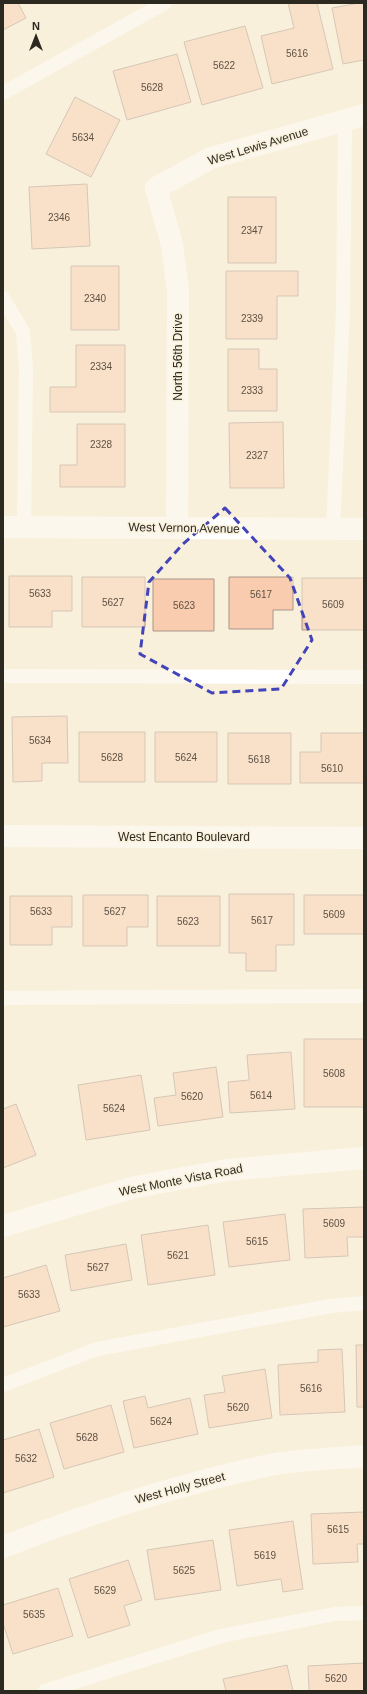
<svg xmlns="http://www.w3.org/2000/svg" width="367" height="1694" viewBox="0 0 367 1694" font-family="Arial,sans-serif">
<rect width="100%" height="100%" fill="#f9f0dc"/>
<path fill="#f9ccaf" stroke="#a89588" d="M 3,3 L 18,3 L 26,18 L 3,30 Z
M 288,3 L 317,3 L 333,69 L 272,84 L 261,36 L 294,28 Z
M 359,3 L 364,3 L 364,60 L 343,64 L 332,8 Z
M 245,26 L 263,88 L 202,105 L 184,42 Z
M 177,54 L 191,102 L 127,120 L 113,71 Z
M 75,97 L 120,120 L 91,177 L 46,154 Z
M 87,184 L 90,246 L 32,249 L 29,187 Z
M 228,197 L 276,197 L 276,263 L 228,263 Z
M 71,266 L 119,266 L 119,330 L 71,330 Z
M 226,271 L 298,271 L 298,296 L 277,296 L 277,339 L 226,339 Z
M 76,345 L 125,345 L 125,412 L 50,412 L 50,387 L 76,387 Z
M 228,349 L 259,349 L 259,369 L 277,369 L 277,411 L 228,411 Z
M 283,422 L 284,488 L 230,488 L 229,423 Z
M 77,424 L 125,424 L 125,487 L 60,487 L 60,465 L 77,465 Z
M 9,576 L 72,576 L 72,611 L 52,611 L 52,627 L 9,627 Z
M 82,577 L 145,577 L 145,627 L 82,627 Z
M 229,577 L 293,577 L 293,610 L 273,610 L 273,629 L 229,629 Z
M 302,578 L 364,578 L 364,630 L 302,630 Z
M 153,579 L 214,579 L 214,631 L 153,631 Z
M 67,716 L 68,763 L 42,763 L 42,781 L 13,782 L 12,717 Z
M 79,732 L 145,732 L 145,782 L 79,782 Z
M 155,732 L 217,732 L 217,782 L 155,782 Z
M 228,733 L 291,733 L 291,784 L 228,784 Z
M 321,733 L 364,733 L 364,783 L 300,783 L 300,752 L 321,752 Z
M 229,894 L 294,894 L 294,945 L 276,945 L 276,971 L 246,971 L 246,953 L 229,953 Z
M 83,895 L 148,895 L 148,927 L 127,927 L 127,946 L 83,946 Z
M 304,895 L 364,895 L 364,934 L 304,934 Z
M 10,896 L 72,896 L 72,927 L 52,927 L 52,945 L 10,945 Z
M 157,896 L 220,896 L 220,946 L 157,946 Z
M 304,1039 L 364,1039 L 364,1107 L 304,1107 Z
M 291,1052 L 295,1109 L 230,1113 L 228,1082 L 249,1080 L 247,1055 Z
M 216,1067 L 223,1117 L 158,1126 L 154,1098 L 176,1095 L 173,1073 Z
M 141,1075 L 150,1130 L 86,1140 L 78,1085 Z
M 16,1104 L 36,1155 L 3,1168 L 3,1109 Z
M 364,1207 L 364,1237 L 347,1237 L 348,1256 L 305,1258 L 303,1209 Z
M 285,1214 L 290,1260 L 229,1267 L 223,1222 Z
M 208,1225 L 215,1275 L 148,1285 L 141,1235 Z
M 126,1244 L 132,1280 L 71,1291 L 65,1255 Z
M 46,1265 L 60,1311 L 3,1327 L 3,1278 Z
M 356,1345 L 364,1345 L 364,1407 L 357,1407 Z
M 342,1349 L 345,1412 L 280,1415 L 278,1365 L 318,1362 L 318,1350 Z
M 265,1369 L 272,1418 L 209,1428 L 204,1395 L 225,1392 L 222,1376 Z
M 145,1396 L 148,1408 L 190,1398 L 198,1434 L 134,1448 L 123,1401 Z
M 111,1405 L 124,1452 L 64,1469 L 50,1423 Z
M 39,1429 L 54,1477 L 3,1493 L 3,1440 Z
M 364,1512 L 364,1544 L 357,1544 L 358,1562 L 313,1564 L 311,1514 Z
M 293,1521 L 303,1589 L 283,1592 L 281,1579 L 237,1586 L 229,1530 Z
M 213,1540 L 221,1590 L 155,1600 L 147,1550 Z
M 128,1560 L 142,1600 L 124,1606 L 130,1625 L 88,1638 L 69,1579 Z
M 58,1588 L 73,1636 L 13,1654 L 3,1623 L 3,1605 Z
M 364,1663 L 364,1691 L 309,1691 L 308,1666 Z
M 287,1665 L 293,1691 L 226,1691 L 223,1679 Z"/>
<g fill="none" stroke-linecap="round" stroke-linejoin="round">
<path stroke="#fff" stroke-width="14" d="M 3,93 L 165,3
M 3,298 L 23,332 L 26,368 L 24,527
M 333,530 L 343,309 L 345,119
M 3,676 L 364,677
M 3,998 L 364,996
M 3,1385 L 97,1349 L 331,1306 L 364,1303
M 45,1691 L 221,1636 L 335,1614 L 364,1613"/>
<path stroke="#fff" stroke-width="22" d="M 3,527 L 364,529
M 177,528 L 178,291 L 172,245 L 156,188 L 211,158 L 364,115
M 3,1226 L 135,1187 L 227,1170 L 364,1158
M 3,1547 C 90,1513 179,1484 270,1465 C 300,1459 334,1459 364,1456"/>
<path stroke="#fff" stroke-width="22" d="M 3,836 L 364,838"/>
</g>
<path d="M0 0H367V1694H0ZM 225,508 L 290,578 L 312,640 L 281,689 L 212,693 L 140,654 L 149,582 L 183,544 Z" fill="#f9f0dc" fill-opacity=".55" fill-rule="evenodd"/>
<path fill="none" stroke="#4344b9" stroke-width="3" stroke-dasharray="8 5" stroke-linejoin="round" d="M 225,508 L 290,578 L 312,640 L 281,689 L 212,693 L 140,654 L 149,582 L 183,544 Z"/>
<g text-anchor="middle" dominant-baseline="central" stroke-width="3" stroke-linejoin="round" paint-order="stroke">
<g font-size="10" fill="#5f5244">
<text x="297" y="53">5616</text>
<text x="224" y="65">5622</text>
<text x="152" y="87">5628</text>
<text x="83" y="137">5634</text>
<text x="59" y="217">2346</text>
<text x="252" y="230">2347</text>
<text x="95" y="298">2340</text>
<text x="252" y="318">2339</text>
<text x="101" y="366">2334</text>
<text x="252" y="390">2333</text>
<text x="101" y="444">2328</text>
<text x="257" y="455">2327</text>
<text x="40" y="593">5633</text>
<text x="261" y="594">5617</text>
<text x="113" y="602">5627</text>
<text x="333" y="604">5609</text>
<text x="184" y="605">5623</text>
<text x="40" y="740">5634</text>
<text x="112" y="757">5628</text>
<text x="186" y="757">5624</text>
<text x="259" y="759">5618</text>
<text x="332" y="768">5610</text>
<text x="41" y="911">5633</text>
<text x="115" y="911">5627</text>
<text x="334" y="914">5609</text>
<text x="262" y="920">5617</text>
<text x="188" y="921">5623</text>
<text x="334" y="1073">5608</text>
<text x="261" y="1095">5614</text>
<text x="192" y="1096">5620</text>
<text x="114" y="1108">5624</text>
<text x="334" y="1223">5609</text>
<text x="257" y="1241">5615</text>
<text x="178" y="1255">5621</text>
<text x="98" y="1267">5627</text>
<text x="29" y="1294">5633</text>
<text x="311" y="1388">5616</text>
<text x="238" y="1407">5620</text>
<text x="161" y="1421">5624</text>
<text x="87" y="1437">5628</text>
<text x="26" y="1458">5632</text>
<text x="338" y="1529">5615</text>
<text x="265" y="1555">5619</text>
<text x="184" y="1570">5625</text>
<text x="105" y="1590">5629</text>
<text x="34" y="1614">5635</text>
<text x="336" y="1678">5620</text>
</g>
<g font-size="12" fill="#2c2921" stroke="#f9f0dc">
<text transform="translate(258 146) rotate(-17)">West Lewis Avenue</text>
<text transform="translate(178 357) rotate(-90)">North 56th Drive</text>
<text transform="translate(184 528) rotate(1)">West Vernon Avenue</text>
<text x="184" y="837">West Encanto Boulevard</text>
<text transform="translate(181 1180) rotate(-11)">West Monte Vista Road</text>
<text transform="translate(180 1488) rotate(-15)">West Holly Street</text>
</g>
</g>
<rect width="367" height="1694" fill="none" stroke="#2c2921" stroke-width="8"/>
<g transform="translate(36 36)" stroke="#f9f0dc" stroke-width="3" paint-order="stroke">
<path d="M0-3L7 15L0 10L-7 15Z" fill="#2c2921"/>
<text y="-6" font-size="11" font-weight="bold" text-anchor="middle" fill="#2c2921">N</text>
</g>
</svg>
